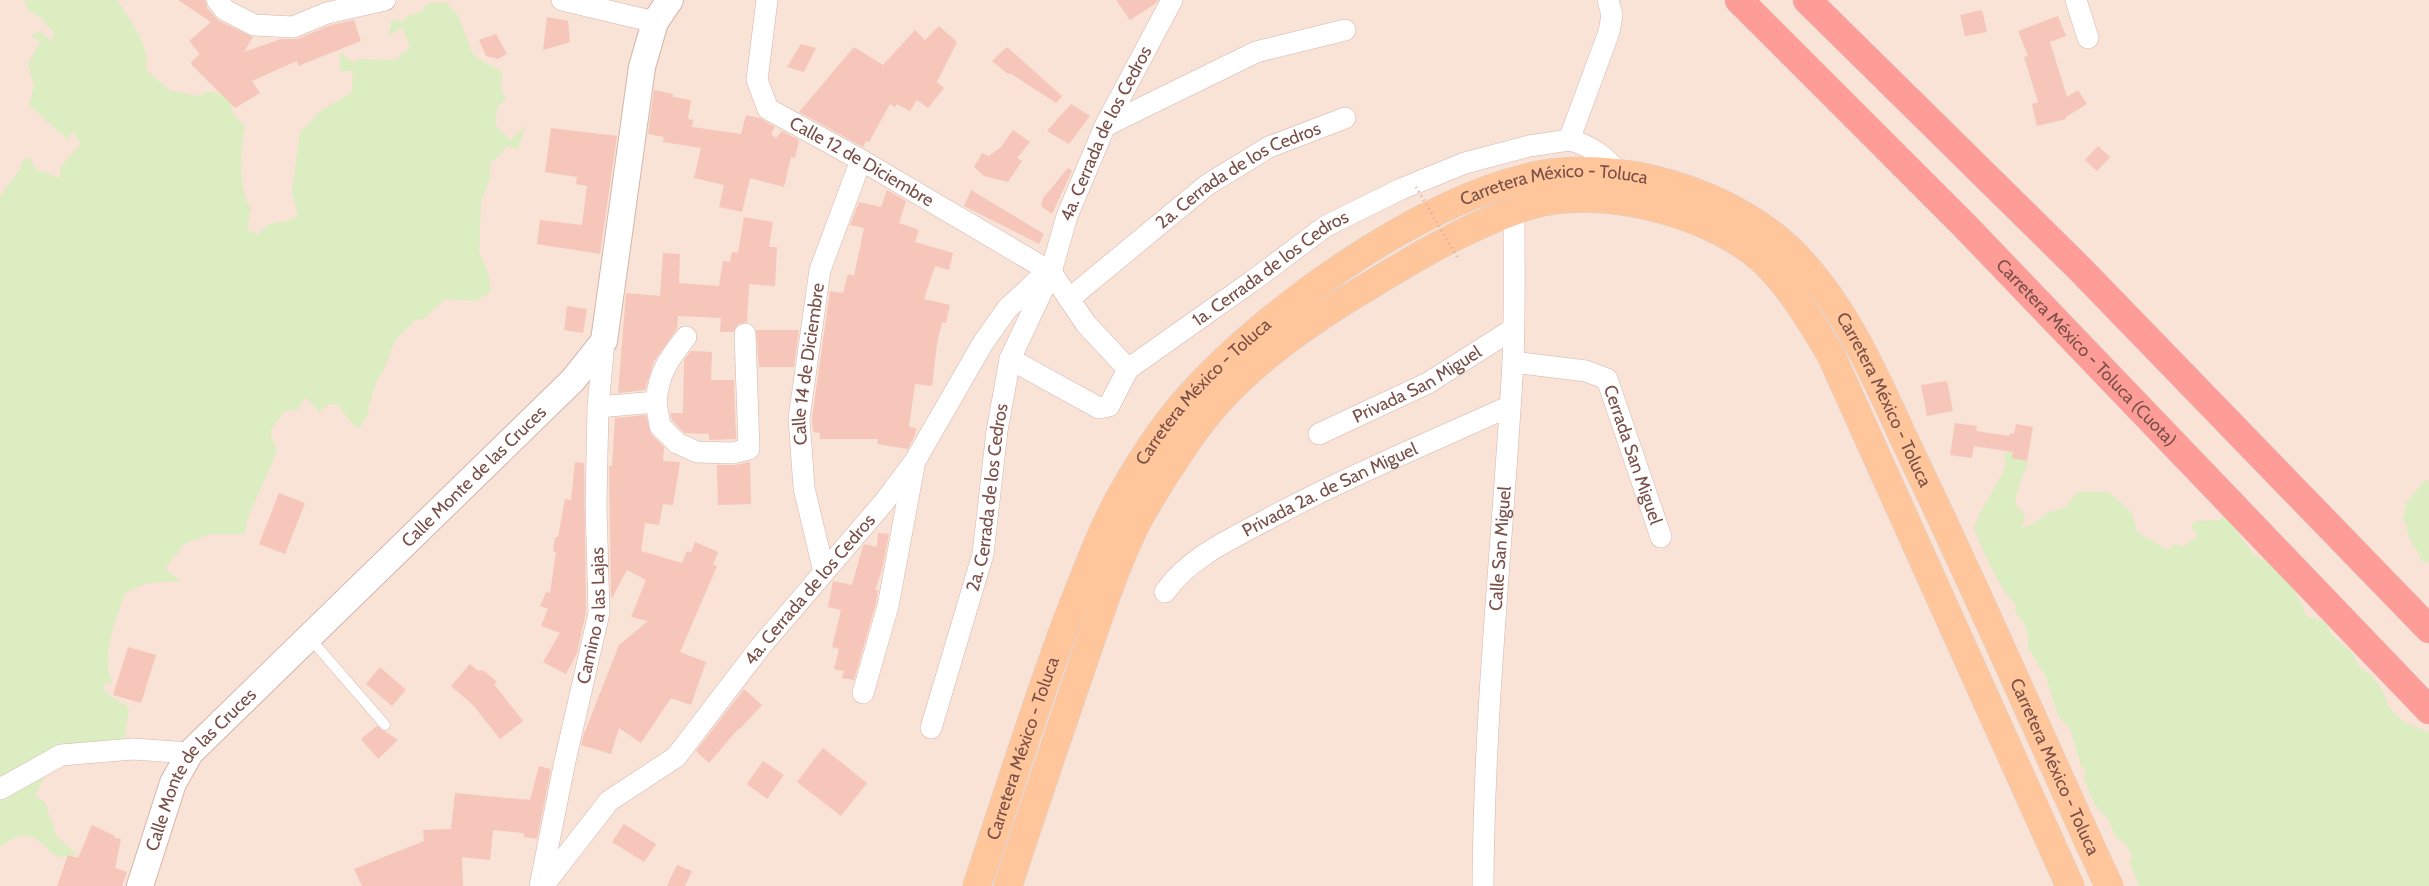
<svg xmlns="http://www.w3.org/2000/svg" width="2429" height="886" viewBox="0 0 2429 886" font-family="Cabin,sans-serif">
<rect width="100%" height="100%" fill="#fef0e5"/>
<path fill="#f9e2d6" d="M 0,0 L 2429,0 L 2429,886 L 0,886 Z"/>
<path fill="#dcedc2" d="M 24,0 L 117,0 C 129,20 151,45 146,70 L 169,90 L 198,96 L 209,91 L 228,96 L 233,114 L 245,127 C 240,146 238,193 251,208 L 247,229 L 257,235 L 269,224 L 287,221 L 298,216 L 292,192 L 300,131 C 309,125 313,118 321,111 C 330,104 342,100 352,92 L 353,71 L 340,71 L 340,52 L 354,63 L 359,59 L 395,60 L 410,47 L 402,27 L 388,37 L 392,19 L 404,22 L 405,17 L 423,11 L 427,4 L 446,2 L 458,15 L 473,55 L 502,72 L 501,88 L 506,100 L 498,105 L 495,125 L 510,140 L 525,126 L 518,149 L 506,146 L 503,152 L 490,163 L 490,180 L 481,201 L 479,252 L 489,276 L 491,292 L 475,301 L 445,299 L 422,320 L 416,319 L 395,340 L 383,372 L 377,380 L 369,404 L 368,414 L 359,428 L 353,425 L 338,405 L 329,404 L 319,412 L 306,397 L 298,409 L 284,411 L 270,432 L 277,451 L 247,520 L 245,534 L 210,534 L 184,544 L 165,569 L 181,581 L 147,583 L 125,593 C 115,622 101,654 112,683 L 105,683 L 104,691 L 129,708 L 124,742 L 69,748 L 45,776 L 35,796 L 45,802 L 57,837 L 77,855 L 56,857 C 35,836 27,826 0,847 L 0,196 L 20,169 L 23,160 L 30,157 L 35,169 L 60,178 L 61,166 L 81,144 L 73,131 L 68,140 L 29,105 L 34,85 L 28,64 L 40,42 L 31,36 L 39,31 L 53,42 L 54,33 L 39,16 L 28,11 Z
M 2022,451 L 2023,458 L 2028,464 L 2019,484 L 2015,504 L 2025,515 L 2022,528 L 2032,525 L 2047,513 L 2065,508 L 2077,492 L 2109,492 L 2132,513 L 2137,532 L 2168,550 L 2175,544 L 2184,547 L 2198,535 L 2191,527 L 2195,521 L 2219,520 L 2229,511 L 2240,536 L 2255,556 L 2278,568 L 2288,580 L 2303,607 L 2306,616 L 2327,623 L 2330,633 L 2352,653 L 2360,668 L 2370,674 L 2384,693 L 2387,703 L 2394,713 L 2404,722 L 2429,733 L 2429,886 L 2139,886 L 2130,864 L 2132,855 L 2125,843 L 2116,838 L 2108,819 L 2095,805 L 2084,779 L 2086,771 L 2081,766 L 2070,728 L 2058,716 L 2046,677 L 2027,646 C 2031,633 2024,622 2015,611 L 2016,605 C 1998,586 1984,554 1974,528 L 1980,513 L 2005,469 L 2005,452 Z
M 2425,479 L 2429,482 L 2429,562 L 2422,562 C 2418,551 2415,548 2410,539 C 2406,532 2408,525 2403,519 L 2406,504 Z"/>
<path fill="#f6c6ba" d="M 178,0 L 205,0 L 207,8 L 219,21 L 253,37 L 244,52 L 281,39 L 297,39 L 331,25 L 354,20 L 361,41 L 298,66 L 297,61 L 252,81 L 260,93 L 235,108 L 192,65 L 191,62 L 200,54 L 189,41 L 211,22 Z
M 1116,0 L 1158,0 L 1155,4 L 1130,20 Z
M 1982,10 L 1987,32 L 1965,36 L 1960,15 Z
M 2058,16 L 2066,36 L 2050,42 L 2067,97 L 2078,90 L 2087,104 L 2066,117 L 2066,119 L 2037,126 L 2032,104 L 2038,102 L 2024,57 L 2028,56 L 2018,31 Z
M 547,17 L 568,21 L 570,42 L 543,50 Z
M 939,26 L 957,42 L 937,82 L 944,88 L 928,108 L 917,100 L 910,111 L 897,104 L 895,107 L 890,104 L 869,142 L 866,141 L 863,147 L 799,112 L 854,47 L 883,65 L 915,30 L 925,40 Z
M 496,34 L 507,54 L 498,59 L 486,56 L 479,40 Z
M 801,44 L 816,48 L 804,72 L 787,67 Z
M 1007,47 L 1062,96 L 1056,103 L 1010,73 L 1008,74 L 992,61 Z
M 654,90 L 673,94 L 673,97 L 691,100 L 688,119 L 693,120 L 692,127 L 741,134 L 746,115 L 760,118 L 775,127 L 771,134 L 776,138 L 782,131 L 799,140 L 795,158 L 791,157 L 784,187 L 750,178 L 742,212 L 719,207 L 724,185 L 694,178 L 701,148 L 663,142 L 664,137 L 648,134 Z
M 1071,104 L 1090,116 L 1069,144 L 1047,131 Z
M 551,128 L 617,136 L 600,254 L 537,244 L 540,220 L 582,225 L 587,186 L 576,184 L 577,177 L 545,172 Z
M 1013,130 L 1030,142 L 1017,158 L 1022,161 L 1008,182 L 984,176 L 974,167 L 982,153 L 989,156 L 1001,147 Z
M 2098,146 L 2110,157 L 2097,171 L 2085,160 Z
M 1068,168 L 1072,171 L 1052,214 L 1041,206 L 1043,198 Z
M 887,190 L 906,201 L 899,223 L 919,230 L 915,242 L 953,253 L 949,270 L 935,266 L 924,299 L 950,305 L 946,323 L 942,322 L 937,344 L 932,386 L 915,384 L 909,427 L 916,428 L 915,435 L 908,449 L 877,444 L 878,439 L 820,439 L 820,433 L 813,432 L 812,418 L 830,291 L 843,293 L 848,274 L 854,276 L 864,228 L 850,225 L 859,202 L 881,207 Z
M 971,190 L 1044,234 L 1039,244 L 964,206 Z
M 744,217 L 773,222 L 769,247 L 777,247 L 775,286 L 749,284 L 747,322 L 738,324 L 733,332 L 720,332 L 721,318 L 678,316 L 677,329 L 654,361 L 645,390 L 618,393 L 626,293 L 660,296 L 663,253 L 680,254 L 679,283 L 719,286 L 723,261 L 730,262 L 732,252 L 738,253 Z
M 567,306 L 587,309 L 583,333 L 564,330 Z
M 756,330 L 799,330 L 794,367 L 759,367 Z
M 691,351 L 712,352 L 711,380 L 734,380 L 736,439 L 709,440 L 709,434 L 684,433 L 672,420 L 670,413 L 683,413 L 684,360 Z
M 1947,381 L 1953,411 L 1927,416 L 1921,385 Z
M 646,415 L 651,434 L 664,447 L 663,461 L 680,462 L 673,505 L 663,504 L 659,525 L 645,523 L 641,551 L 682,563 L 687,551 L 691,553 L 695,542 L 718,552 L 713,565 L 717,566 L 680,652 L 706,662 L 691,705 L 671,698 L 641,743 L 619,728 L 611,754 L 581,745 L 584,734 L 619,645 L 648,621 L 631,617 L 646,580 L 627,570 L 612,598 L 611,597 L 609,466 L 612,466 L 615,418 Z
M 1955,423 L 1977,426 L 1976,431 L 2009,436 L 2010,433 L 2014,434 L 2016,424 L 2033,427 L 2027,461 L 2012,458 L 2013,452 L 1974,446 L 1972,458 L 1950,455 Z
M 575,462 L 584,463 L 586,612 L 577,653 L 566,674 L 543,662 L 560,633 L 541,626 L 548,609 L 540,606 L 546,592 L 550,593 L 556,552 L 553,551 L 555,537 L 558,537 L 565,499 L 571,500 Z
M 750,462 L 751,504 L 718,505 L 717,465 L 735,465 Z
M 279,493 L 305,503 L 285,554 L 259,544 Z
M 878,533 L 889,534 L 882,570 L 875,590 L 878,590 L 876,603 L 854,680 L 842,678 L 844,671 L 834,669 L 839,649 L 832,647 L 841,610 L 828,607 L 833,581 L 852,585 L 863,546 L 865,544 L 877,547 Z
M 128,647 L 156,655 L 141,703 L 113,695 Z
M 470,664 L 478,671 L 483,670 L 497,682 L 494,684 L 523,721 L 500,739 L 473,705 L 451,686 Z
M 380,667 L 406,690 L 392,706 L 366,684 Z
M 744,689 L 762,705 L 740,729 L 739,728 L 709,763 L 696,751 Z
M 377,726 L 398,740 L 378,759 L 361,739 Z
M 823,748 L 867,783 L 841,816 L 797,782 Z
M 763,761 L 784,775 L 767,799 L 747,784 Z
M 539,766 L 551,769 L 537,839 L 524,837 L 524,833 L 493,830 L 490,860 L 462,857 L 463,886 L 362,886 L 354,869 L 424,841 L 423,830 L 451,829 L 455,793 L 530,800 Z
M 624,824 L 656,844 L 644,862 L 612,842 Z
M 92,825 L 115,836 L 114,838 L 121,839 L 115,868 L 127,872 L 122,886 L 57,886 L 68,855 L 78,858 Z
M 677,865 L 692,871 L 685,886 L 667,886 Z"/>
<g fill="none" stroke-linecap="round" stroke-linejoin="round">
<defs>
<path id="service" d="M 309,637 L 385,725"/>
<g id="minor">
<path d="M 217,0 L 225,10 L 254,25 L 293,27 L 327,13 L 385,0"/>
<path d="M 562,0 L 655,22"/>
<path id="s1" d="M 767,0 L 757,80 L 768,109 L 861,160 L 1051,272 L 1086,324 L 1128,369"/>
<path d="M 1608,0 L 1612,15 L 1609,32 L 1569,140 C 1592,145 1605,158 1621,174"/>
<path d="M 2076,0 L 2088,38"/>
<path d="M 1105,126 L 1256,52 L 1345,30"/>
<path id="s2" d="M 1069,299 L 1207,185 L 1269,147 L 1345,118"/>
<path id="s3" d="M 1010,359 L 1099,408 L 1109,406 L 1128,369 L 1251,282 L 1326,226 L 1401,189 L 1465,163 L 1529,146 L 1569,140"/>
<path id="s4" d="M 1513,362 L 1586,371 L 1607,379 L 1661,537"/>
<path d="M 656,402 L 660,426 L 677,443 L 697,452 L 732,453 L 749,449 L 745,334"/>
<path d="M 598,407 L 656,402 C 659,372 668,360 686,337"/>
<path id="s5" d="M 1319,434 L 1428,383 L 1513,329"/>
<path id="s6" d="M 824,572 L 804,488 L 799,418 L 820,270 L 861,160"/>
<path id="s7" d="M 1165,592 C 1189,557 1233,538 1270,518 C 1347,477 1428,443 1508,407"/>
<path d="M 863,693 L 888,606 L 914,466"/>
<path id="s8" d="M 931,728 L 983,554 L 997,431 L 1010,359 L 1051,272 L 1067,216 L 1105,126 L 1172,0"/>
<path d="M 0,789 L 61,755 L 133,749 L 190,753"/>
<path id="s9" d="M 540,886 L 565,761 L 599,613 L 596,504 L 598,407 L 604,341"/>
<path id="s10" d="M 543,886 L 609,801 L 676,757 L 761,646 L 885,501 L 915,461 L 983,343 L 1007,309 L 1040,278 L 1051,272"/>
<path id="s11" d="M 1483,886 C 1484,711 1503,537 1513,362 C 1515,312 1514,261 1514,211"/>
</g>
<g id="tertiary">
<path id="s12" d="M 140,886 L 173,783 L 190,753 L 573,380 L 604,341 L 642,67 L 655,22 L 670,0"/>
</g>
<g id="primary">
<path id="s13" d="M 977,886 C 1007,796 1035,706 1068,618 C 1086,573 1102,527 1127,485 C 1145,454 1165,424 1189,397 C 1267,310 1414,205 1529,177 C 1617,156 1736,192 1798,258 C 1852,315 1881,391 1914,460 C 1982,601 2043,744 2109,886"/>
<path d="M 1008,886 C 1033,809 1059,733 1085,657 C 1101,611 1116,563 1138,520 C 1153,493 1171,465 1189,439 C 1233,373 1305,324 1372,284 C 1423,253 1474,223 1531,205 C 1598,185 1708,212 1760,258 C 1790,285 1810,320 1831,355 L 2070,886"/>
</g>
<g id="motorway">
<path id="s14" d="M 1739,0 L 1964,225 L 2429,710"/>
<path d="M 1807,0 L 2080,269 L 2429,629"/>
</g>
</defs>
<use href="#service" stroke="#d4b6ac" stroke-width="11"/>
<use href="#minor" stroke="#d4b6ac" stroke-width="22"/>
<use href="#tertiary" stroke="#d4b6ac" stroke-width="28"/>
<use href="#primary" stroke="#dacecb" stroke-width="29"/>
<use href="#motorway" stroke="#dacecb" stroke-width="29"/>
<use href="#service" stroke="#fff" stroke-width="10"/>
<use href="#minor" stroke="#fff" stroke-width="21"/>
<use href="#tertiary" stroke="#fff" stroke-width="26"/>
<use href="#primary" stroke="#ffc69b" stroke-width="28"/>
<use href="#motorway" stroke="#fe9d97" stroke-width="28"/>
<path stroke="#dca99d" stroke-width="3" stroke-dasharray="1 4" stroke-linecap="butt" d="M 1416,187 L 1459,260"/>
</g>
<g text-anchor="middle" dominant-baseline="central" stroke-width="4" stroke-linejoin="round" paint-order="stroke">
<g font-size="18" fill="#7a4f47" stroke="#fff5ed">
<text stroke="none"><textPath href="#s8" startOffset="624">4a. Cerrada de los Cedros</textPath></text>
<text stroke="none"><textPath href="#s1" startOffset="219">Calle 12 de Diciembre</textPath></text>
<text stroke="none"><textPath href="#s2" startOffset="211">2a. Cerrada de los Cedros</textPath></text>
<text stroke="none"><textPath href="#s13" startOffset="970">Carretera México - Toluca</textPath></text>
<text stroke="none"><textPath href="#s3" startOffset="328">1a. Cerrada de los Cedros</textPath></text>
<text stroke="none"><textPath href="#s14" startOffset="495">Carretera México - Toluca (Cuota)</textPath></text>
<text stroke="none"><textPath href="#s6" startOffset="211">Calle 14 de Diciembre</textPath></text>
<text stroke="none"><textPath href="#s5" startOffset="110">Privada San Miguel</textPath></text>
<text stroke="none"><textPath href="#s13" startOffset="550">Carretera México - Toluca</textPath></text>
<text stroke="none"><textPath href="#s13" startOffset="1405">Carretera México - Toluca</textPath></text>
<text stroke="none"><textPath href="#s4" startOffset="176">Cerrada San Miguel</textPath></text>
<text stroke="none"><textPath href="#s12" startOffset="539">Calle Monte de las Cruces</textPath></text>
<text stroke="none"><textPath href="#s7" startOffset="196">Privada 2a. de San Miguel</textPath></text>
<text stroke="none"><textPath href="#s8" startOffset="238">2a. Cerrada de los Cedros</textPath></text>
<text stroke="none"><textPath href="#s11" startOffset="338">Calle San Miguel</textPath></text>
<text stroke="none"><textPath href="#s10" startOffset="402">4a. Cerrada de los Cedros</textPath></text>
<text stroke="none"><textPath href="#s9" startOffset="276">Camino a las Lajas</textPath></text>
<text stroke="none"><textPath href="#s13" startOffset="145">Carretera México - Toluca</textPath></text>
<text stroke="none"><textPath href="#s13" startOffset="1810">Carretera México - Toluca</textPath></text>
<text stroke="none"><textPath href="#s12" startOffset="134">Calle Monte de las Cruces</textPath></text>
</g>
</g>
</svg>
